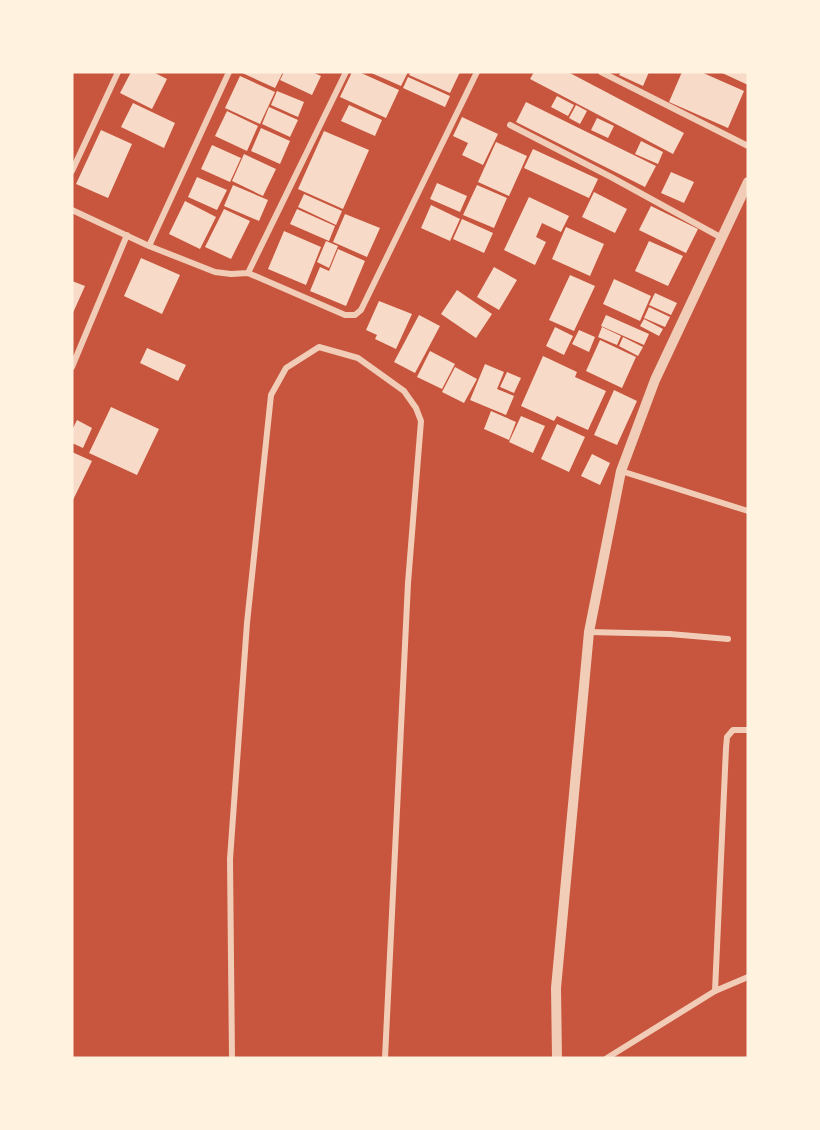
<svg xmlns="http://www.w3.org/2000/svg" width="820" height="1130" viewBox="0 0 820 1130" font-family="'PT Serif',serif">
<rect width="100%" height="100%" fill="#c8553d"/>
<path fill="#f7dbc8" d="M 131,72 L 153,72 L 167,79 L 152,109 L 120,93 Z
M 240,72 L 283,72 L 275,88 Z
M 284,72 L 312,72 L 321,76 L 312,95 L 280,80 Z
M 352,72 L 359,72 L 399,90 L 386,118 L 340,97 Z
M 369,72 L 408,72 L 401,86 Z
M 411,72 L 460,72 L 450,93 L 409,75 Z
M 534,72 L 568,72 L 684,133 L 673,154 L 530,79 Z
M 621,72 L 649,72 L 643,86 L 619,75 Z
M 682,72 L 701,72 L 744,91 L 728,128 L 669,102 Z
M 720,72 L 748,72 L 748,85 Z
M 240,76 L 275,92 L 260,124 L 225,108 Z
M 408,77 L 450,96 L 445,107 L 403,88 Z
M 277,91 L 304,102 L 298,117 L 271,105 Z
M 557,96 L 574,105 L 568,116 L 551,107 Z
M 526,102 L 656,166 L 645,187 L 516,122 Z
M 133,103 L 175,123 L 164,148 L 121,127 Z
M 349,105 L 382,120 L 375,136 L 341,121 Z
M 576,105 L 587,111 L 580,124 L 569,118 Z
M 269,107 L 298,120 L 290,137 L 262,124 Z
M 227,111 L 258,126 L 247,151 L 215,136 Z
M 462,117 L 498,134 L 483,165 L 462,155 L 468,143 L 453,136 Z
M 597,118 L 614,126 L 608,138 L 591,130 Z
M 261,128 L 290,141 L 280,164 L 251,151 Z
M 101,130 L 132,144 L 108,198 L 76,184 Z
M 324,131 L 369,150 L 343,209 L 298,189 Z
M 641,141 L 663,152 L 658,164 L 635,154 Z
M 496,142 L 527,156 L 509,196 L 478,182 Z
M 212,145 L 241,158 L 230,182 L 201,169 Z
M 533,149 L 598,179 L 589,198 L 524,168 Z
M 244,154 L 276,169 L 263,196 L 232,181 Z
M 671,172 L 694,182 L 684,203 L 661,193 Z
M 197,177 L 227,190 L 217,210 L 188,197 Z
M 437,183 L 467,196 L 460,212 L 430,199 Z
M 233,185 L 268,200 L 259,221 L 224,206 Z
M 477,185 L 507,198 L 494,228 L 463,215 Z
M 594,192 L 627,209 L 615,233 L 582,217 Z
M 304,194 L 342,211 L 336,225 L 298,207 Z
M 529,197 L 569,216 L 561,232 L 542,223 L 536,237 L 546,242 L 535,265 L 504,250 Z
M 185,201 L 216,217 L 200,249 L 169,234 Z
M 431,205 L 460,219 L 450,241 L 421,228 Z
M 651,206 L 698,229 L 686,253 L 639,230 Z
M 224,209 L 250,221 L 231,259 L 205,247 Z
M 297,209 L 335,226 L 329,241 L 290,224 Z
M 345,214 L 380,228 L 367,257 L 333,242 Z
M 462,219 L 493,233 L 484,253 L 453,239 Z
M 566,227 L 604,244 L 590,276 L 552,259 Z
M 284,231 L 321,247 L 306,285 L 268,269 Z
M 326,241 L 338,246 L 329,268 L 317,262 Z
M 649,241 L 683,256 L 668,286 L 635,271 Z
M 338,249 L 365,261 L 346,306 L 310,291 L 320,267 L 329,271 Z
M 141,258 L 180,275 L 162,314 L 124,296 Z
M 494,267 L 517,280 L 499,310 L 477,297 Z
M 570,275 L 595,286 L 574,331 L 549,320 Z
M 614,279 L 651,296 L 640,321 L 603,304 Z
M 72,281 L 85,286 L 72,315 Z
M 457,290 L 492,314 L 476,338 L 441,314 Z
M 655,293 L 677,303 L 671,315 L 649,305 Z
M 379,301 L 412,314 L 396,349 L 375,339 L 377,335 L 366,330 Z
M 649,307 L 670,317 L 665,327 L 644,318 Z
M 419,315 L 440,326 L 415,373 L 394,362 Z
M 606,315 L 649,334 L 644,345 L 601,326 Z
M 644,319 L 663,329 L 659,336 L 640,326 Z
M 555,327 L 573,336 L 564,355 L 546,346 Z
M 602,327 L 621,336 L 617,345 L 598,337 Z
M 579,330 L 595,337 L 589,352 L 572,344 Z
M 623,337 L 643,347 L 638,356 L 619,346 Z
M 600,340 L 636,357 L 622,388 L 586,371 Z
M 147,348 L 186,365 L 178,381 L 140,363 Z
M 430,351 L 455,364 L 442,389 L 417,377 Z
M 543,356 L 577,372 L 575,377 L 606,391 L 588,430 L 557,416 L 554,421 L 521,406 Z
M 485,364 L 504,372 L 497,389 L 514,396 L 506,415 L 470,400 Z
M 455,367 L 477,379 L 464,403 L 442,392 Z
M 507,372 L 521,378 L 514,393 L 500,387 Z
M 614,390 L 637,401 L 617,445 L 594,435 Z
M 111,407 L 159,429 L 137,475 L 89,453 Z
M 491,411 L 516,422 L 509,440 L 484,429 Z
M 521,416 L 545,426 L 533,453 L 509,442 Z
M 77,420 L 92,428 L 83,448 L 72,443 L 72,430 Z
M 557,424 L 585,437 L 569,472 L 541,459 Z
M 72,452 L 92,461 L 72,502 Z
M 592,454 L 610,463 L 600,485 L 581,476 Z"/>
<g fill="none" stroke-linecap="round" stroke-linejoin="round">
<path stroke="#f1ccb7" stroke-width="6" d="M 601,72 L 748,146
M 510,125 L 611,177 L 722,238
M 72,171 L 118,72
M 72,210 L 149,246 L 215,272 L 231,274 L 248,273 L 345,315 L 355,315 L 361,310 L 477,72
M 149,246 L 229,72
M 248,273 L 346,72
M 72,367 L 127,235
M 621,471 L 748,511
M 589,632 L 670,634 L 728,639
M 715,991 L 726,748 L 727,737 L 733,730 L 748,730
M 232,1058 L 230,859 L 247,623 L 271,395 L 286,368 L 319,347 L 358,358 L 404,391 L 416,408 L 421,421 L 408,583 L 385,1058
M 607,1058 L 715,991 L 748,977"/>
<path stroke="#f1ccb7" stroke-width="10" d="M 557,1058 L 556,988 L 589,632 L 621,471 L 655,380 L 748,182"/>
</g>
<rect width="820" height="1130" fill="none" stroke="#fff3e0" stroke-width="147"/>
</svg>
